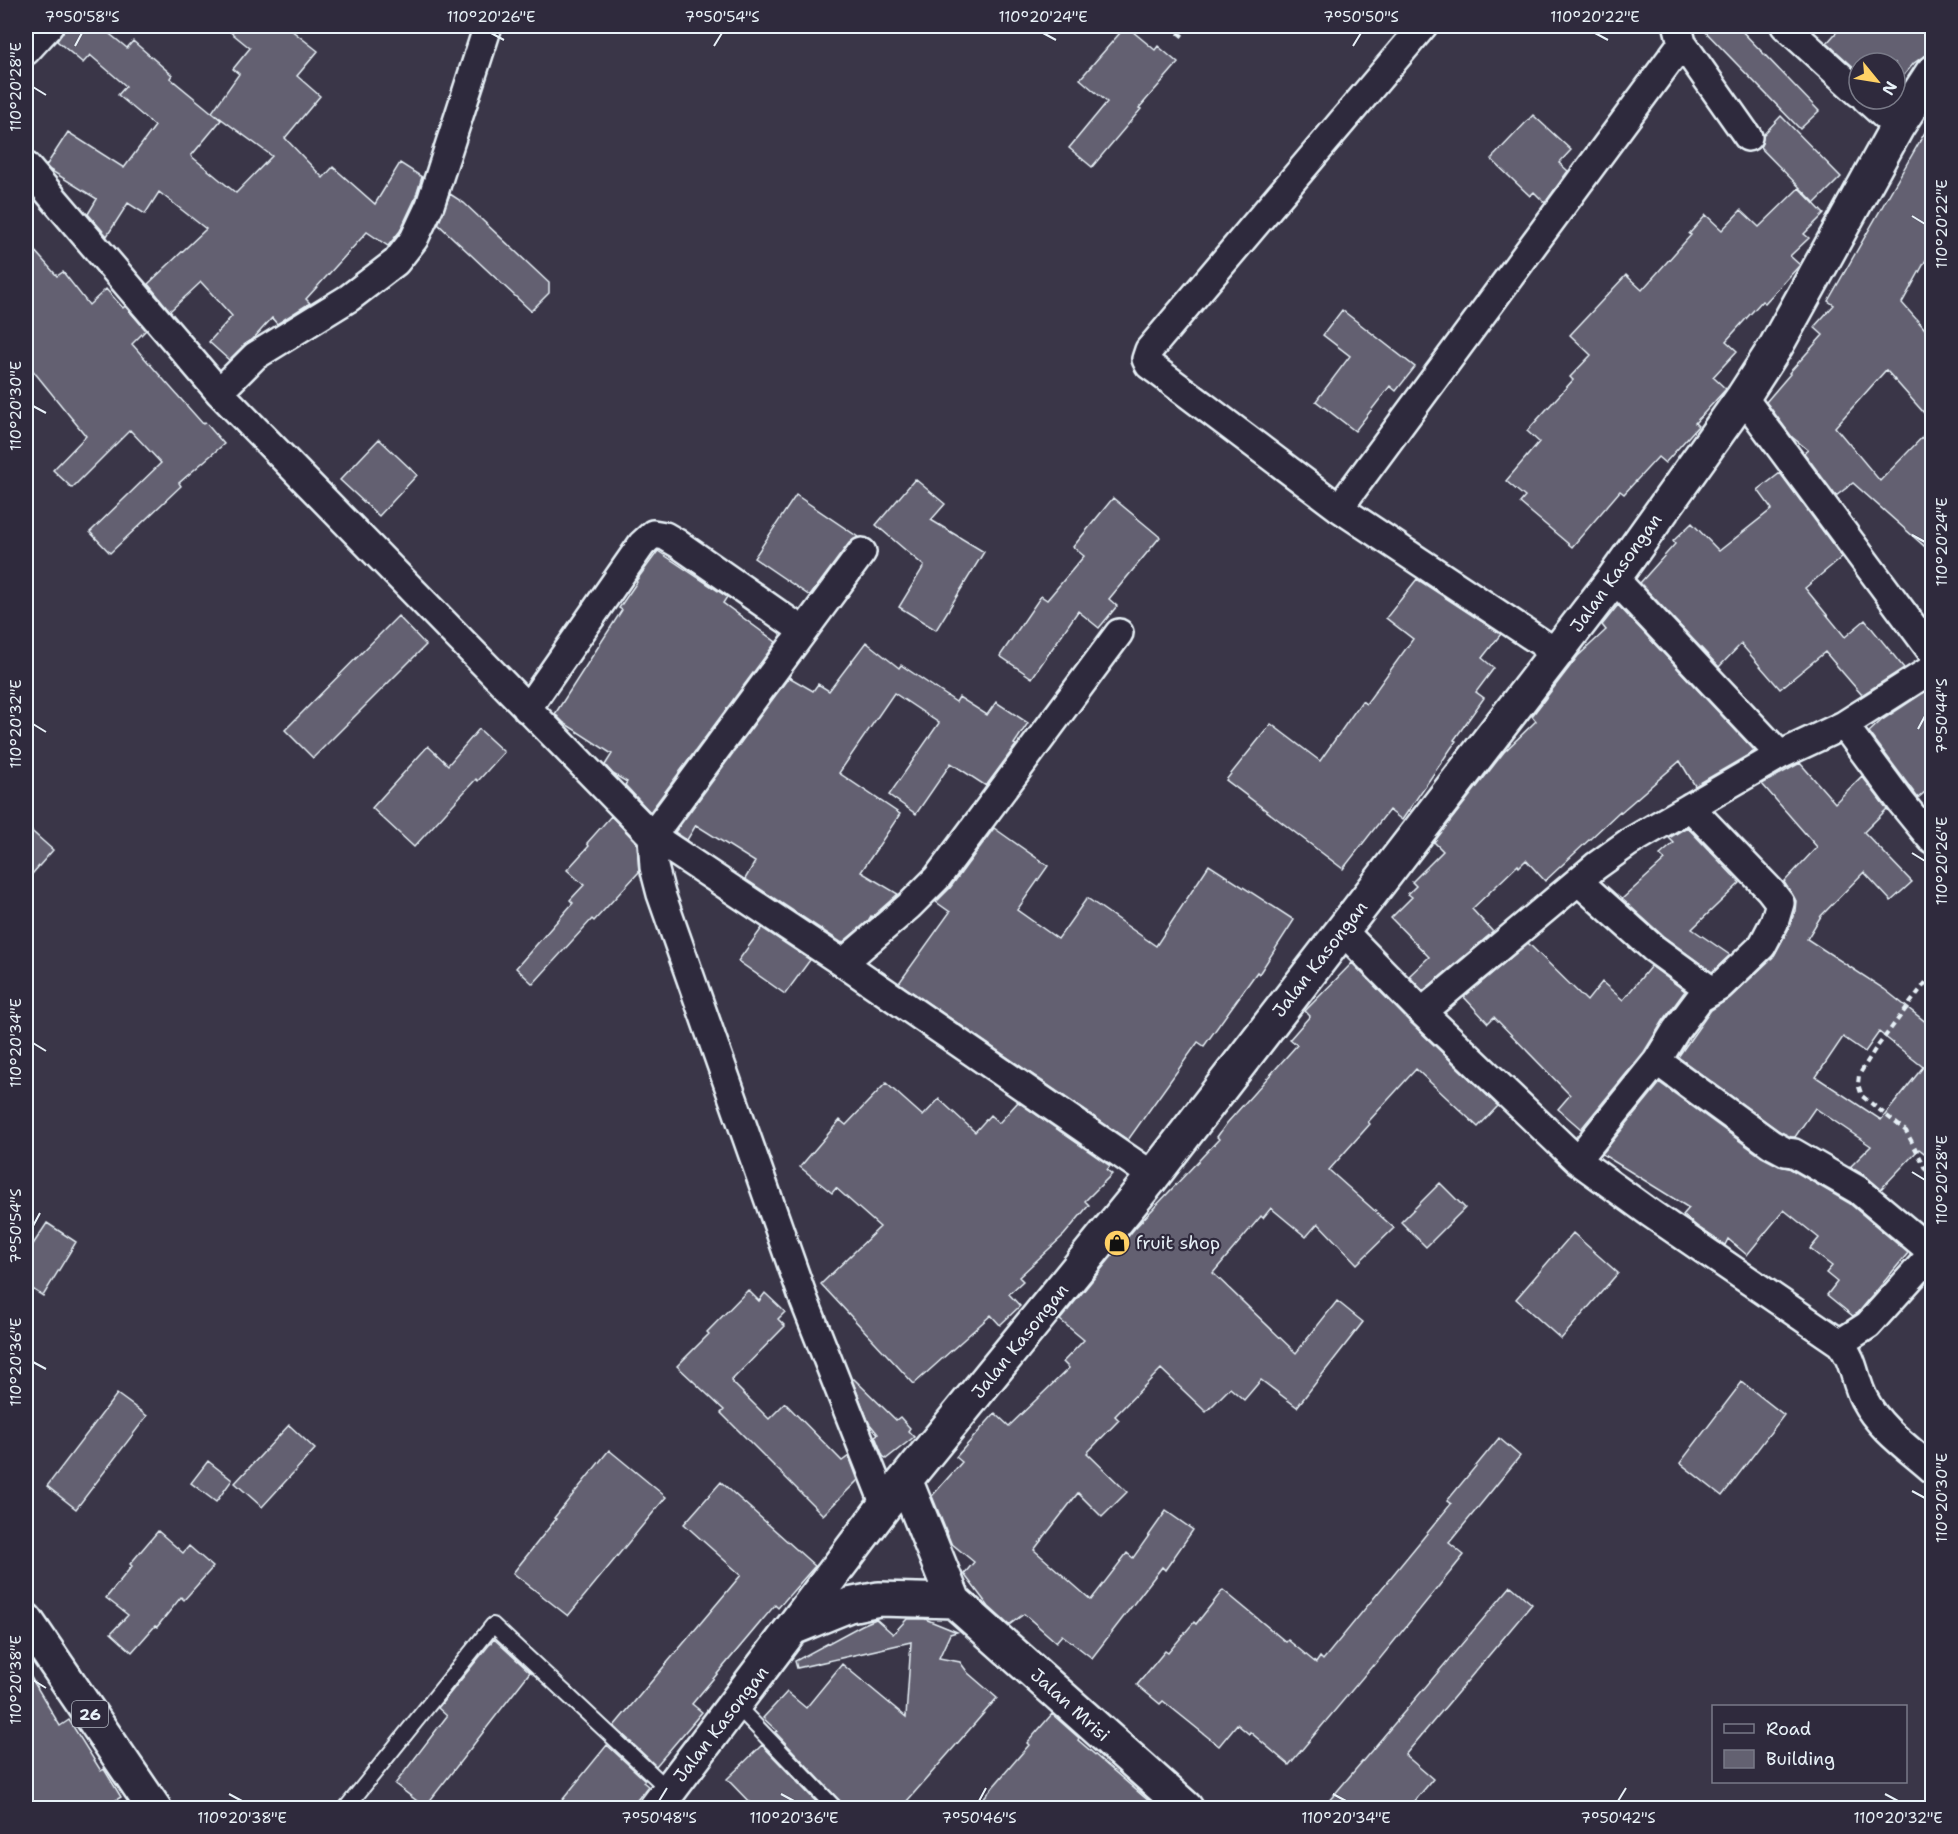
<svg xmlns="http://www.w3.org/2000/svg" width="1958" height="1834" viewBox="0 0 1958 1834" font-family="'Shantell Sans',sans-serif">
<rect width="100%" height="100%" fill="#3a3648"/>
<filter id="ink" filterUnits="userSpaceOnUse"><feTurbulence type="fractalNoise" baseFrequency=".0167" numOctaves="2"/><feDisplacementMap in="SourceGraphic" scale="12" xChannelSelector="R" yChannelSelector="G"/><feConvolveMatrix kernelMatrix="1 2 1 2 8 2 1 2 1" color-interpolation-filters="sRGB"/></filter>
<g filter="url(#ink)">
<path fill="#636171" stroke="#e8f1f8" stroke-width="1.5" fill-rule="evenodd" d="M 64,26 L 100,26 L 127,48 L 133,41 L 172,75 L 170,78 L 221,120 L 191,156 L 236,193 L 272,156 L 212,112 L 239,74 L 233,69 L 250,48 L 223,26 L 286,26 L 318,51 L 297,76 L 320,96 L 285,138 L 323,178 L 333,167 L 375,204 L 400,163 L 422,177 L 415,199 L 400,231 L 388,246 L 367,232 L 306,299 L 310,303 L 277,324 L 272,318 L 253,339 L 244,345 L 229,360 L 209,342 L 232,316 L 201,282 L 170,311 L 148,284 L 206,229 L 159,192 L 145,214 L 128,203 L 107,236 L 88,214 L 97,199 L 50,170 L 46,166 L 68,132 L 124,168 L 155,126 L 118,95 L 126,86 L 90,55 L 83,63 L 57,41 L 64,30 Z
M 1126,26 L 1155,50 L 1158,46 L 1178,63 L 1139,108 L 1141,109 L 1092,167 L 1069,148 L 1107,102 L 1080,79 Z
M 1700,26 L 1737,26 L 1819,111 L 1800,129 Z
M 1842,26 L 1932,26 L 1932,54 L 1924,56 L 1914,63 L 1895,86 L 1895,63 L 1859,63 L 1859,72 L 1827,43 Z
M 1533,115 L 1571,150 L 1559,163 L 1568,171 L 1545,203 L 1534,192 L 1530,196 L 1491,159 Z
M 1781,116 L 1841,177 L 1815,203 L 1760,147 L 1762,143 L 1763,135 Z
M 1932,120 L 1932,249 L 1902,303 L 1932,337 L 1932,422 L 1886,370 L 1835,427 L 1880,481 L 1932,427 L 1932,553 L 1853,483 L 1836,496 L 1804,453 L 1808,450 L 1792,437 L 1766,402 L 1790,374 L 1789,373 L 1823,335 L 1814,327 L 1834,305 L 1828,301 Z
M 1799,188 L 1824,214 L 1804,234 L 1809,238 L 1790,256 L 1800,265 L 1799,266 L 1765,303 L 1762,301 L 1726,341 L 1737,351 L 1713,377 L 1726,389 L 1695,423 L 1698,426 L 1665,463 L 1658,457 L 1624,494 L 1620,491 L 1572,547 L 1520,503 L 1525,497 L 1506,481 L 1539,442 L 1527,431 L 1573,380 L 1570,377 L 1591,355 L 1570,335 L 1626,275 L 1642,290 L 1691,235 L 1689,234 L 1706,215 L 1722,230 L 1741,210 L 1759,227 Z
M 450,194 L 464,203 L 549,283 L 549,293 L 531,311 L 438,224 Z
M 26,241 L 57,276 L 63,272 L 89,305 L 106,289 L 123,308 L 125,306 L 146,330 L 132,344 L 203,424 L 205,422 L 224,444 L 179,483 L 181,486 L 110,553 L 90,532 L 161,463 L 130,430 L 72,488 L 53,470 L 86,436 L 26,362 Z
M 1342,310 L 1415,367 L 1396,391 L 1390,386 L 1355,431 L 1316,401 L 1350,356 L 1323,335 Z
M 379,439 L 417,475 L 379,516 L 340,480 Z
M 1780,473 L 1842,557 L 1805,588 L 1845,637 L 1865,620 L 1904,668 L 1862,695 L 1825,652 L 1780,689 L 1741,644 L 1719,667 L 1640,583 L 1675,544 L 1673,541 L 1692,523 L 1719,551 L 1772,509 L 1758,490 Z
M 915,479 L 945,504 L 931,520 L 984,552 L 936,630 L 899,607 L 924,566 L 876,525 Z
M 796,495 L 858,537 L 849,543 L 810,596 L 754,558 Z
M 1113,498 L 1160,537 L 1109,599 L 1117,606 L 1099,628 L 1078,611 L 1032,678 L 1000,656 L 1041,596 L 1047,600 L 1084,556 L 1073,547 Z
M 658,551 L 727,597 L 723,603 L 776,642 L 650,812 L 625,785 L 627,782 L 613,774 L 605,765 L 612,754 L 564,723 L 555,714 L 622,610 L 619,608 L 637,582 L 636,581 Z
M 1417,579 L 1501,634 L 1482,658 L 1494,668 L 1476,692 L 1484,698 L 1454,740 L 1456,741 L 1402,820 L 1389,810 L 1343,869 L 1226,780 L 1271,724 L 1320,761 L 1362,701 L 1366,704 L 1413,639 L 1386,618 Z
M 1618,605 L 1755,751 L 1695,786 L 1680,761 L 1621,812 L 1620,811 L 1545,881 L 1526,860 L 1519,867 L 1518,865 L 1472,909 L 1493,932 L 1423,991 L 1409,976 L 1429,957 L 1391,918 L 1412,897 L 1408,894 L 1416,886 L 1412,882 L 1443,851 L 1434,842 L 1504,752 L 1536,721 L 1532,716 L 1578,656 L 1606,630 L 1602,625 Z
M 398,616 L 426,645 L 313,758 L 285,730 Z
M 866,642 L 899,668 L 901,665 L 956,702 L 959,697 L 987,715 L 996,702 L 1028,723 L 1014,744 L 1016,745 L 986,786 L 951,763 L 916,814 L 889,795 L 939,723 L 894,693 L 839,773 L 900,814 L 861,872 L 898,894 L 872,917 L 871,916 L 868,921 L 842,943 L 745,879 L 755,862 L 696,825 L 687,840 L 675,832 L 789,677 L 813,691 L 818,684 L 829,691 Z
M 1932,687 L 1932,786 L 1918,798 L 1869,732 L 1882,720 Z
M 479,729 L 504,752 L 478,781 L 476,779 L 414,847 L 372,808 L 428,746 L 448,765 Z
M 1800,763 L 1835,803 L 1862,776 L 1887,809 L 1864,832 L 1912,882 L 1891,901 L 1864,872 L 1821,916 L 1807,939 L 1884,989 L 1932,1027 L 1932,1159 L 1919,1149 L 1881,1189 L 1866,1176 L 1850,1167 L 1871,1146 L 1815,1108 L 1795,1137 L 1791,1137 L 1779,1131 L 1678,1057 L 1711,1010 L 1730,998 L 1773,957 L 1788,930 L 1795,911 L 1796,901 L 1784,882 L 1817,847 L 1762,784 ZM 1879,1032 L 1923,1067 L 1881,1120 L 1816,1077 L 1843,1037 L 1865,1052 Z
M 611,816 L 637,843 L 639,872 L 594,921 L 592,919 L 533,984 L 516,968 L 573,903 L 570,900 L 584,885 L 567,870 L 589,846 L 587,843 Z
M 26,826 L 53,850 L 26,881 Z
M 1687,827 L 1740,883 L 1692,929 L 1730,955 L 1712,972 L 1663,936 L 1622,899 L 1665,860 L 1660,855 L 1674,843 L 1669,838 Z
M 994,828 L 1048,866 L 1017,910 L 1058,939 L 1087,898 L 1156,946 L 1209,865 L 1294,920 L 1259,974 L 1257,972 L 1204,1046 L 1198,1042 L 1128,1140 L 899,983 L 950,912 L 936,902 L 950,888 Z
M 762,928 L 810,960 L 785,994 L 738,961 Z
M 1528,943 L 1587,1001 L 1602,982 L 1623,1000 L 1651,966 L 1685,991 L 1663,1021 L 1644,1052 L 1581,1129 L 1558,1109 L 1570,1095 L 1494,1017 L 1488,1023 L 1464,997 Z
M 1352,963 L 1411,1023 L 1498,1106 L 1478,1127 L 1416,1069 L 1368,1122 L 1370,1124 L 1329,1170 L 1394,1228 L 1357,1264 L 1318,1223 L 1306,1237 L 1271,1208 L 1263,1218 L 1261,1216 L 1213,1273 L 1296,1353 L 1337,1301 L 1363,1322 L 1297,1407 L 1261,1380 L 1244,1400 L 1230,1388 L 1206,1412 L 1161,1369 L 1115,1416 L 1119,1420 L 1087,1453 L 1127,1492 L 1102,1517 L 1078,1493 L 1034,1550 L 1091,1600 L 1127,1553 L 1133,1558 L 1166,1511 L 1193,1530 L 1165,1570 L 1162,1567 L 1092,1658 L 1062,1635 L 1056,1642 L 1024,1614 L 1009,1625 L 989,1607 L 964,1574 L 974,1562 L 951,1543 L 932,1496 L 962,1462 L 956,1457 L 995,1413 L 1009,1426 L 1069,1368 L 1063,1362 L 1084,1340 L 1060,1320 L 1135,1228 L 1219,1139 L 1217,1137 L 1227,1123 L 1297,1045 L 1290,1039 L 1310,1016 L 1305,1011 Z
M 886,1083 L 923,1116 L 939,1099 L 975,1132 L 990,1115 L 999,1123 L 1018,1102 L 1110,1166 L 1107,1170 L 1112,1174 L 1085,1201 L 1089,1205 L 1064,1235 L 1019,1277 L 1023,1281 L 1009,1294 L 1020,1306 L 1000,1325 L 991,1315 L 914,1384 L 821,1284 L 880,1227 L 836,1188 L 832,1193 L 800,1167 L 840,1120 L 846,1125 Z
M 1660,1083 L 1762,1157 L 1779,1166 L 1789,1168 L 1849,1203 L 1908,1253 L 1858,1313 L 1853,1316 L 1827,1295 L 1837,1282 L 1826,1273 L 1832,1266 L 1810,1249 L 1819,1238 L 1784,1210 L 1747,1255 L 1728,1239 L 1725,1245 L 1698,1227 L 1683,1215 L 1689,1208 L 1602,1154 Z
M 1440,1183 L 1465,1208 L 1426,1247 L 1401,1222 Z
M 47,1223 L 76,1242 L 43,1296 L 26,1285 L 26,1255 Z
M 1573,1233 L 1618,1273 L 1561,1339 L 1516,1299 Z
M 748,1290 L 759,1301 L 765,1293 L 785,1312 L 778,1319 L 785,1326 L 731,1381 L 769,1419 L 785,1403 L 842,1461 L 849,1456 L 858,1480 L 823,1515 L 721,1413 L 724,1410 L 677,1366 L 709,1334 L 707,1332 Z
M 854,1379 L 896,1420 L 900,1417 L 910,1428 L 908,1431 L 914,1437 L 886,1459 L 883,1456 L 875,1436 L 878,1434 L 869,1423 L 852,1380 Z
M 1742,1382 L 1784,1415 L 1722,1496 L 1680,1463 Z
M 117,1394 L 147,1416 L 76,1509 L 47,1486 Z
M 289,1425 L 315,1449 L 262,1507 L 235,1483 Z
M 1499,1438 L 1520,1456 L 1449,1543 L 1464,1555 L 1374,1666 L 1373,1665 L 1289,1765 L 1250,1732 L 1249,1734 L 1237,1724 L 1219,1746 L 1163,1701 L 1160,1704 L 1137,1685 L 1165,1651 L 1168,1653 L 1194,1622 L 1196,1624 L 1223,1590 L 1286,1642 L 1288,1640 L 1316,1663 L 1320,1657 L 1323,1660 L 1451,1504 L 1447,1501 Z
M 609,1450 L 666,1497 L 568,1616 L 513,1573 L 556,1519 L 554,1518 Z
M 208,1461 L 232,1480 L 216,1502 L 191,1483 Z
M 721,1482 L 815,1566 L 778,1608 L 775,1605 L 692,1704 L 702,1712 L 656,1766 L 614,1726 L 741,1575 L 684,1524 Z
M 158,1531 L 183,1553 L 189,1546 L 213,1567 L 184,1600 L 181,1597 L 157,1627 L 155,1626 L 132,1652 L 111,1633 L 128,1615 L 106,1598 L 132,1566 L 130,1564 Z
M 1511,1586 L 1532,1604 L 1405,1755 L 1433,1779 L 1408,1809 L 1322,1809 Z
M 876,1619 L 893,1634 L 907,1619 L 925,1619 L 957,1632 L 950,1634 L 939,1658 L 960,1662 L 968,1673 L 997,1698 L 900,1809 L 844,1809 L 841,1802 L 775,1732 L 777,1731 L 763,1718 L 787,1692 L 806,1708 L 842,1664 L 906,1717 L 911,1642 L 797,1668 L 795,1661 L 862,1625 Z
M 494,1639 L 530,1672 L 425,1807 L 395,1784 L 447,1716 L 438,1708 Z
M 26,1669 L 60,1726 L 69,1720 L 101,1771 L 104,1769 L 121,1797 L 102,1809 L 26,1809 Z
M 1052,1714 L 1079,1738 L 1078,1740 L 1158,1809 L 974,1809 L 1029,1745 L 1027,1743 Z
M 607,1745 L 645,1780 L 643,1782 L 648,1786 L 630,1809 L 555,1809 Z
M 762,1745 L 823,1809 L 756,1809 L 727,1779 Z"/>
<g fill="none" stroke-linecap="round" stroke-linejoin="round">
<defs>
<path id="lane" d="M 736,1705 L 835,1808
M 346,1808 L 493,1625 L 669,1790"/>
<path id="street" d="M 1423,26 L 1149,350 L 1146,359 L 1149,365 L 1156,370 L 1339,508 L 1557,653
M 1785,26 L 1859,93
M 1678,27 L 1682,43 L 1748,137
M 26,51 L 49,26
M 1866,99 L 1897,127
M 26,166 L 219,392 L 652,836 L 843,963 L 1153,1176
M 219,392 L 255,356 L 349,298 L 396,262 L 414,239 L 430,205 L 488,26
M 1743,397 L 1932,652
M 1339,508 L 1682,43
M 862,552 L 652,836 L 654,867 L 661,894 L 804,1300 L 885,1505
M 1614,578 L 1780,755
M 527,709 L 642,544 L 653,534 L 665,536 L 677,543 L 803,631
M 1844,725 L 1901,802 L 1932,840
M 1578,881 L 1653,948 L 1712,991
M 1342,930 L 1422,1012 L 1577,1160 L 1650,1213 L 1840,1343 C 1855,1361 1854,1380 1864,1399 C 1879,1428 1908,1448 1932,1469
M 843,963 L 909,906 L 937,878 L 1119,633
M 1422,1012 L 1596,866 L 1628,843 L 1780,755 L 1844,725 L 1932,669
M 1657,1061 L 1676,1030 L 1700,998 L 1719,987 L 1762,946 L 1774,923 L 1780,903 L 1770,890 L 1690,807
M 1577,1160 L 1657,1061 L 1771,1144 L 1786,1152 L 1794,1153 L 1858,1190 L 1932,1252
M 1840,1343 L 1868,1325 L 1932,1254"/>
<path id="secondary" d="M 906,1482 L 954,1601 L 1186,1808
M 795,1627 L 849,1605 L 879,1599 L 954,1601
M 656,1808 L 885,1505 L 1153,1176 L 1614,578 L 1743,397 L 1776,346 L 1897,127 L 1932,73"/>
<path id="primary" d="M 26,1620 L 154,1808"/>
</defs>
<use href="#lane" stroke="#e8f1f8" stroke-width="18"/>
<use href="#street" stroke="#e8f1f8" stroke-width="32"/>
<use href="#secondary" stroke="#e8f1f8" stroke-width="38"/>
<use href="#primary" stroke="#e8f1f8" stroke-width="38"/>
<path stroke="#e8f1f8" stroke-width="4" stroke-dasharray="6 4.5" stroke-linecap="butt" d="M 1170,26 L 1186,39
M 1932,974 L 1874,1051 L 1859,1075 L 1858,1084 L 1862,1096 L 1906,1131 L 1932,1180"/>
<use href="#lane" stroke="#2f2a3d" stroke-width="14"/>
<use href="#street" stroke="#2f2a3d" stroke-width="27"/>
<use href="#secondary" stroke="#2f2a3d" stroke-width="33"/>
<use href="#primary" stroke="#2f2a3d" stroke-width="33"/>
</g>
</g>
<path fill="none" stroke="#e8f1f8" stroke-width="2" d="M 491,33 L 504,40M 1043,33 L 1056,40M 1595,33 L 1608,40M 75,46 L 82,33M 714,46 L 722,33M 1353,46 L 1361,33M 33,87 L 46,95M 1912,216 L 1925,224M 33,406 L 46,413M 1912,535 L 1925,542M 33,724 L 46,732M 1918,729 L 1925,716M 1912,853 L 1925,861M 33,1043 L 46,1051M 1912,1172 L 1925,1180M 33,1226 L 40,1213M 33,1362 L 46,1369M 1912,1491 L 1925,1498M 33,1680 L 46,1688M 229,1794 L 242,1801M 781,1794 L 794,1801M 1333,1794 L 1346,1801M 1885,1794 L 1898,1801M 659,1801 L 667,1788M 979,1801 L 986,1788M 1618,1801 L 1626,1788"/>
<defs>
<symbol id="shop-disc" viewBox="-11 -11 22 22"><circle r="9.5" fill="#ffd166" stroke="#2f2a3d"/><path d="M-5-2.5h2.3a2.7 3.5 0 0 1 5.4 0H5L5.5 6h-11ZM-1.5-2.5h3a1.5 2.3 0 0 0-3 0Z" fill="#111"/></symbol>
</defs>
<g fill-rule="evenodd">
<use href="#shop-disc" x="1102" y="1228" width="30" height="30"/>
</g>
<g text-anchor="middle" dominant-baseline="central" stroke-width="4.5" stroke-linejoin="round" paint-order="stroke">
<rect fill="#2f2a3d" stroke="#b0b5c0" stroke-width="1.5" x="72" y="1701" width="36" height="26" rx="4.5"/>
<g font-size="16" font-weight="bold" fill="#e8f1f8">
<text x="90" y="1714">26</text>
</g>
<g font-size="18" fill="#e8f1f8" stroke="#2f2a3d">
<text transform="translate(1616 573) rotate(-54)">Jalan Kasongan</text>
<text transform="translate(1320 959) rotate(-52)">Jalan Kasongan</text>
<text transform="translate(1020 1341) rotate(-51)">Jalan Kasongan</text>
<text transform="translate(1070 1705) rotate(42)">Jalan Mrisi</text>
<text transform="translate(721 1724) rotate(-52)">Jalan Kasongan</text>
</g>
<g font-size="18" fill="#e8f1f8" stroke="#2f2a3d" text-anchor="start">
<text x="1136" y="1243">fruit shop</text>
</g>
</g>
<rect width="1958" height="1834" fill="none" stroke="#2f2a3d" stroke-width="66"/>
<rect x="1712" y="1705" width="195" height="78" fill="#2f2a3d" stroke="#797a88" stroke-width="1.5"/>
<rect x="1724" y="1724" width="30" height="9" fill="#2f2a3d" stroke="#797a88" stroke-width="1.5"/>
<text x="1766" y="1735" font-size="18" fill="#e8f1f8">Road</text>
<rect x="1724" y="1750" width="30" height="18" fill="#636171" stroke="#797a88" stroke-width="1.5"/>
<text x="1766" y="1765" font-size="18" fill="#e8f1f8">Building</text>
<g transform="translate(1877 81) rotate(120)"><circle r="28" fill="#2f2a3d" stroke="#797a88" stroke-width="1.5"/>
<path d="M0-4.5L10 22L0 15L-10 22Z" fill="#ffd166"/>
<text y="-9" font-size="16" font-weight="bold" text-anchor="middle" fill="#e8f1f8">N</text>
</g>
<rect x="33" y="33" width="1892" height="1768" fill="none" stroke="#e8f1f8" stroke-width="2"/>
<g font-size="15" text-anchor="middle" fill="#e8f1f8">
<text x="82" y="22">7°50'58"S</text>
<text x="491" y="22">110°20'26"E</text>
<text x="722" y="22">7°50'54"S</text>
<text x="1043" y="22">110°20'24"E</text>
<text x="1361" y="22">7°50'50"S</text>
<text x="1595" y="22">110°20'22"E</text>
<text transform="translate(16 87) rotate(-90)" y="5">110°20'28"E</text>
<text transform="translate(1942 224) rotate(-90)" y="5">110°20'22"E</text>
<text transform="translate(16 406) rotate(-90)" y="5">110°20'30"E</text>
<text transform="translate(1942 542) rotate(-90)" y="5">110°20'24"E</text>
<text transform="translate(1942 716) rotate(-90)" y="5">7°50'44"S</text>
<text transform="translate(16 724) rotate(-90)" y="5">110°20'32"E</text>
<text transform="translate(1942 861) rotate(-90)" y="5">110°20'26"E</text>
<text transform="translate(16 1043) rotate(-90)" y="5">110°20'34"E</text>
<text transform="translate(1942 1180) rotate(-90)" y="5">110°20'28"E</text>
<text transform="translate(16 1226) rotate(-90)" y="5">7°50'54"S</text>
<text transform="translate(16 1362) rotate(-90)" y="5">110°20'36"E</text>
<text transform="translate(1942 1498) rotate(-90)" y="5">110°20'30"E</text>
<text transform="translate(16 1680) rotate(-90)" y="5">110°20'38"E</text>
<text x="242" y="1823">110°20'38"E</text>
<text x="659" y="1823">7°50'48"S</text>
<text x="794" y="1823">110°20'36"E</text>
<text x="979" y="1823">7°50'46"S</text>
<text x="1346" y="1823">110°20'34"E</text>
<text x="1618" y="1823">7°50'42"S</text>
<text x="1898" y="1823">110°20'32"E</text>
</g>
</svg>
